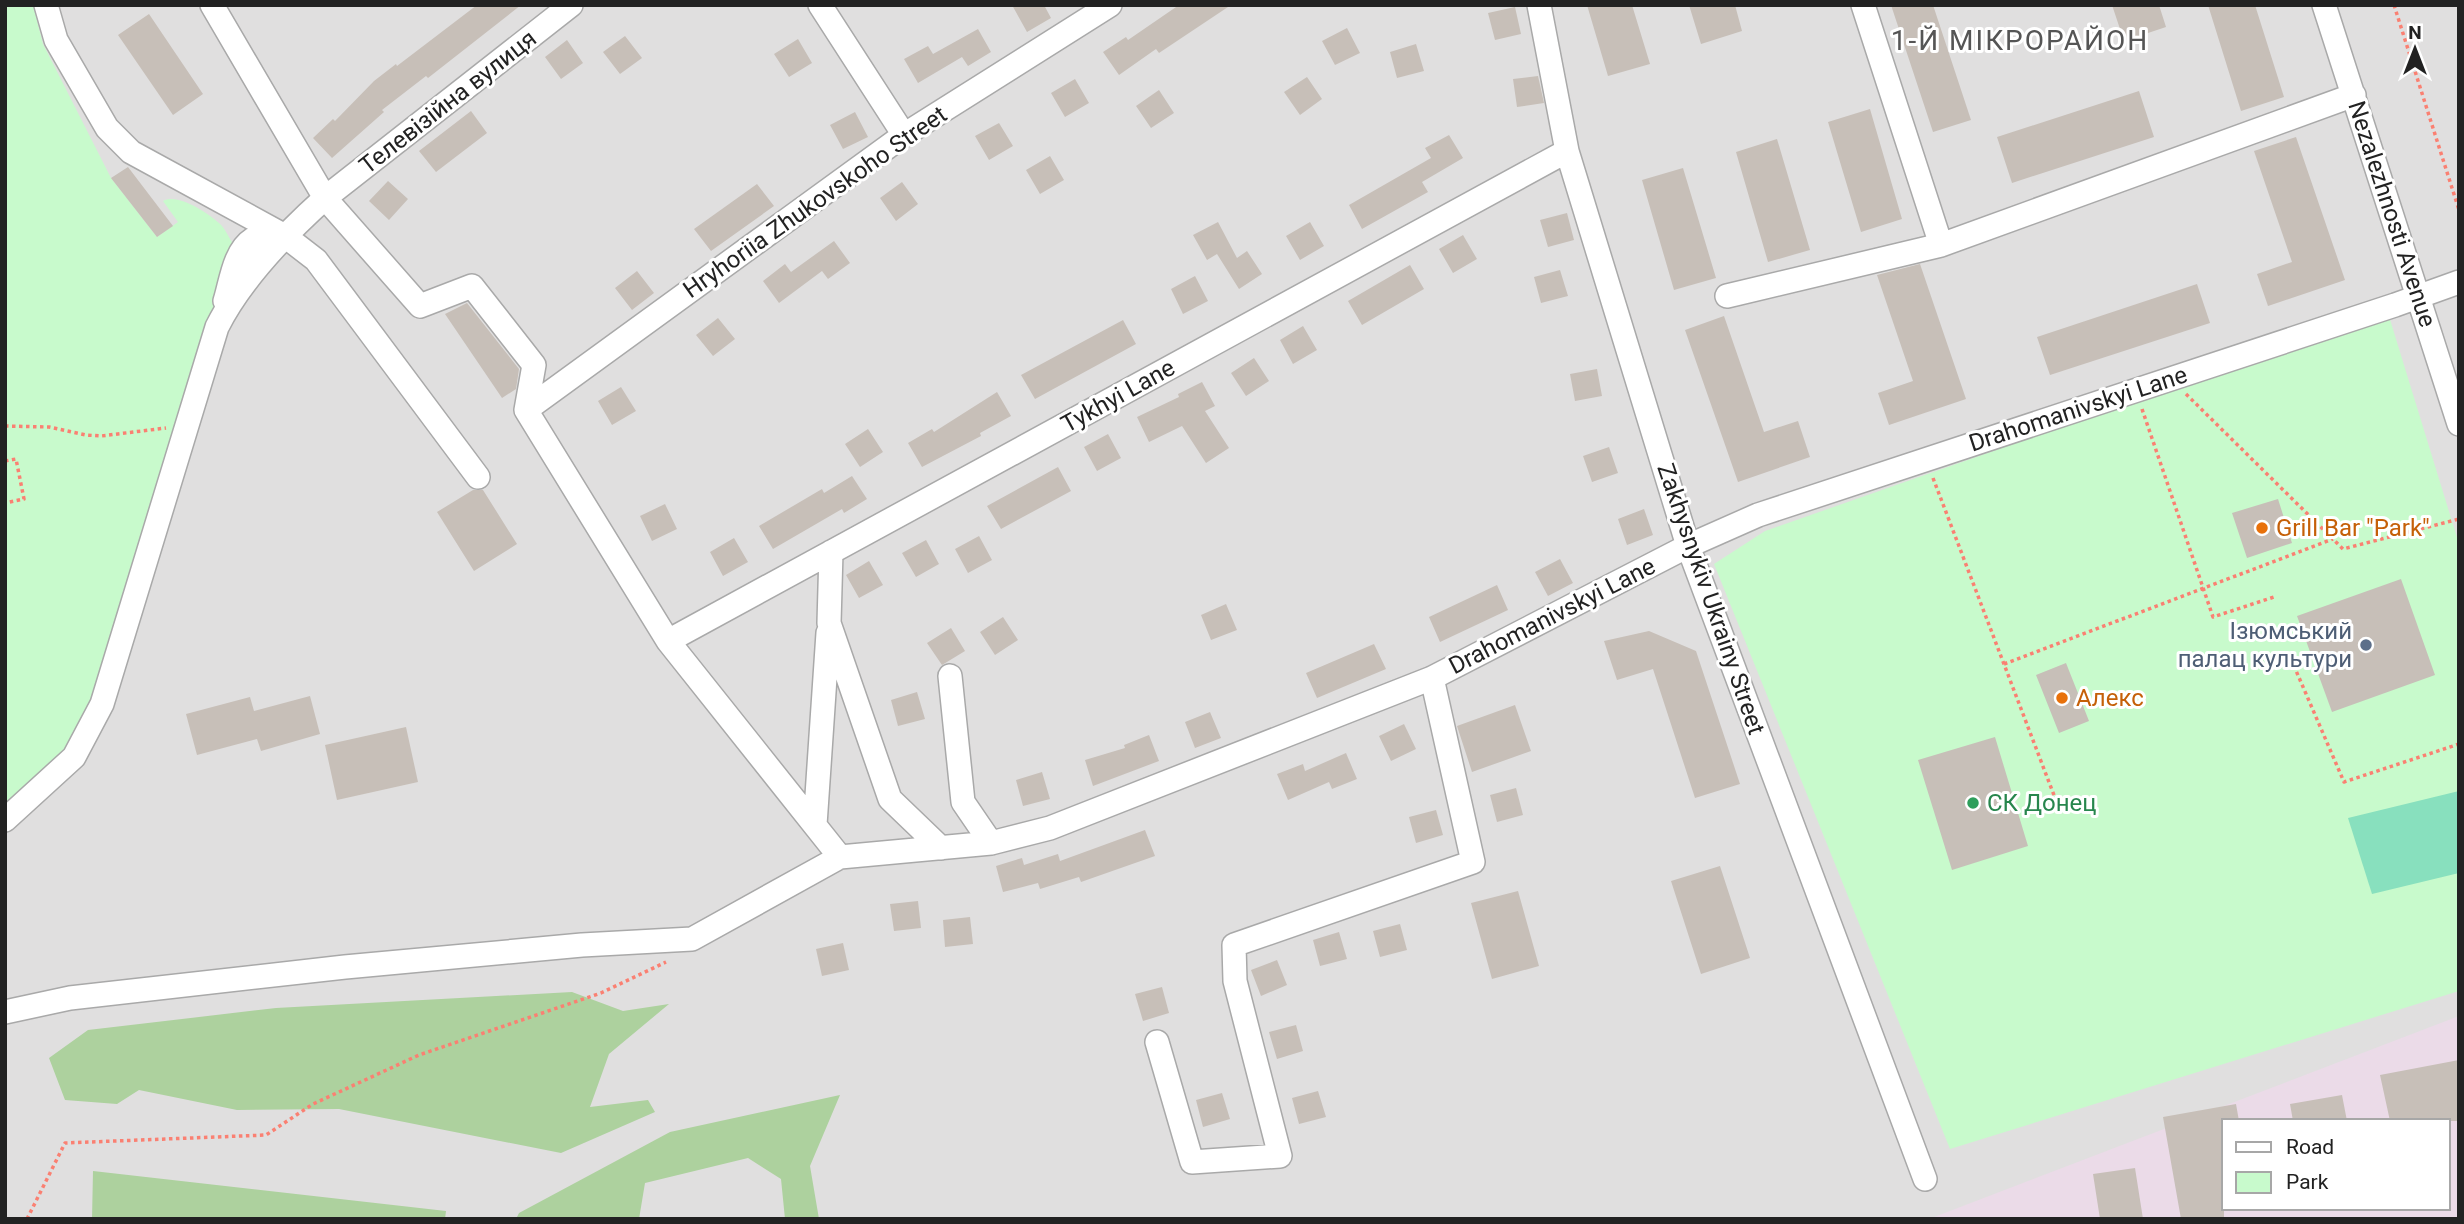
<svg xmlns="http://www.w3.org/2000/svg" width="2464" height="1224" viewBox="0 0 2464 1224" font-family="Roboto,sans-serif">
<rect width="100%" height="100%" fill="#f2efe9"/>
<path fill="#e0dfdf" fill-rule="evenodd" d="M 5,5 L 2459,5 L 2459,1219 L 5,1219 ZM 2224,1121 L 2448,1121 L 2448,1208 L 2224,1208 Z"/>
<path fill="#ebdbe8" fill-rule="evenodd" d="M 2459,1016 L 2459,1219 L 1929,1219 ZM 2224,1121 L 2448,1121 L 2448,1208 L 2224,1208 Z"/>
<path fill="#add19e" d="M 572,992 L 623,1011 L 669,1004 L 609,1054 L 590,1107 L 648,1100 L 655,1112 L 561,1153 L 339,1109 L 237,1110 L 139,1090 L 117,1104 L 65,1100 L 49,1058 L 88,1030 L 276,1008 Z
M 840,1095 L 810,1166 L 819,1219 L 785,1219 L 781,1179 L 748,1158 L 645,1183 L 639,1219 L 516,1219 L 519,1213 L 670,1132 Z
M 93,1171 L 446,1211 L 445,1219 L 92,1219 Z"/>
<path fill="#c8facc" d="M 5,5 L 33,5 L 43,44 L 111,178 L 157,237 L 178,222 L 163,201 C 178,193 206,212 219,223 C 225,228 228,236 232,242 L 102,704 L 74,757 L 5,820 Z
M 2388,313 L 2459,544 L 2459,991 L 1950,1149 L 1714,564 L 1765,531 Z"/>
<path fill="#88e0be" d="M 2459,791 L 2459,873 L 2372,894 L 2348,818 Z"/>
<path fill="#c7bfb8" d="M 477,5 L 521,5 L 428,78 L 426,76 L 382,110 L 384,112 L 332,158 L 313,138 L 333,119 L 335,121 L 374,81 L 396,64 L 397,66 Z
M 1012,5 L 1044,5 L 1051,18 L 1027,32 Z
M 1179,5 L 1231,5 L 1159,53 L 1156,49 L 1119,75 L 1103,52 L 1126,37 L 1128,40 Z
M 1587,5 L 1632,5 L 1650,64 L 1608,76 Z
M 1689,5 L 1735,5 L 1742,31 L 1701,44 Z
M 1891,5 L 1933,5 L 1971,120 L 1933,132 Z
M 2112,5 L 2159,5 L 2166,27 L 2124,41 Z
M 2208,5 L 2255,5 L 2284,97 L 2241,111 Z
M 1515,7 L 1521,34 L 1495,40 L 1488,13 Z
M 149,14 L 203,94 L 173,115 L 118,35 Z
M 1347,28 L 1360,53 L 1335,65 L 1322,41 Z
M 978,29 L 991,52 L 968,66 L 962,57 L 918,83 L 904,59 L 928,46 L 933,54 Z
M 625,36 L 642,58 L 620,74 L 603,52 Z
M 798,39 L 812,63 L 789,77 L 774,54 Z
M 567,40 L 583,63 L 561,79 L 545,57 Z
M 1416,44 L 1424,71 L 1397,78 L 1390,52 Z
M 1538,76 L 1544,103 L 1517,107 L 1513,79 Z
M 1307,77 L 1322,99 L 1300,115 L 1284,92 Z
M 1075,79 L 1089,103 L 1065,117 L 1051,93 Z
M 1159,90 L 1174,113 L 1151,128 L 1136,106 Z
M 2139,91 L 2154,137 L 2012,183 L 1997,137 Z
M 1870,109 L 1902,219 L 1861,232 L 1828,122 Z
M 471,111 L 487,133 L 436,172 L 419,151 Z
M 855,112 L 868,137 L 843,149 L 830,125 Z
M 999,123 L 1013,146 L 989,160 L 975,136 Z
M 1449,135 L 1463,158 L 1422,182 L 1428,192 L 1362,229 L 1349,205 L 1431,158 L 1425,148 Z
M 2296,137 L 2345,280 L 2268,306 L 2257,274 L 2292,262 L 2254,151 Z
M 1777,139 L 1810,250 L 1768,262 L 1736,152 Z
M 1050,156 L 1064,180 L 1040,194 L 1026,170 Z
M 128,167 L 173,226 L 157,237 L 111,178 Z
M 1683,168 L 1716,278 L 1674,290 L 1642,180 Z
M 388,181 L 408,199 L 389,220 L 369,201 Z
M 902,182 L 918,204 L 896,221 L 880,198 Z
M 757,184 L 774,206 L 711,251 L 694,229 Z
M 1567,213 L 1574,240 L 1548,247 L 1540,220 Z
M 1218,222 L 1237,258 L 1247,251 L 1262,274 L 1239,289 L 1217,254 L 1207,260 L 1193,235 Z
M 1310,222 L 1324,246 L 1300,260 L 1286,236 Z
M 1463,235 L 1477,259 L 1453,273 L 1439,249 Z
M 834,241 L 850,263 L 828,279 L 822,271 L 779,303 L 763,281 L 785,264 L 791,272 Z
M 1920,264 L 1966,399 L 1889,425 L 1878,393 L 1913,381 L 1877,275 Z
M 1410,265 L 1424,289 L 1362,325 L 1348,301 Z
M 1560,270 L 1568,296 L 1541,303 L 1534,277 Z
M 637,271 L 654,293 L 632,310 L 615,288 Z
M 1195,276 L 1208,301 L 1183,314 L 1171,289 Z
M 2197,284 L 2210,323 L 2050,375 L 2037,337 Z
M 467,303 L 519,369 L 516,389 L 502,398 L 445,314 Z
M 1724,316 L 1764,432 L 1798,421 L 1810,457 L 1738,482 L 1685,330 Z
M 718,318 L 735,339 L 713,356 L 696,335 Z
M 1123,320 L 1136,344 L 1035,399 L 1021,375 Z
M 1303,326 L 1317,350 L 1293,364 L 1280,340 Z
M 1254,358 L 1269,381 L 1246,396 L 1231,373 Z
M 1597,369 L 1602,396 L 1575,401 L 1570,374 Z
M 1202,382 L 1215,406 L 1205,411 L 1229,448 L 1206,463 L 1182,426 L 1149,442 L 1137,417 L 1179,397 L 1178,394 Z
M 621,387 L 636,411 L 612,425 L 598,401 Z
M 997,392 L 1011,416 L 980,433 L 981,436 L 922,467 L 908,443 L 932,429 L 934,432 Z
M 868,429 L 883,452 L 860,467 L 845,444 Z
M 1108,434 L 1121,458 L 1097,471 L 1084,447 Z
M 1609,447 L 1618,473 L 1592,482 L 1583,456 Z
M 1058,467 L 1071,491 L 1001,529 L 987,506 Z
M 852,476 L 867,499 L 844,513 L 842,509 L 773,549 L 759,526 L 822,489 L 824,493 Z
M 473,490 L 483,490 L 517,544 L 474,571 L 437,512 Z
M 2278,499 L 2292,543 L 2247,558 L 2232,513 Z
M 665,504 L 677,529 L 652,541 L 640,516 Z
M 1644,509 L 1653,535 L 1627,545 L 1618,519 Z
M 979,536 L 992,560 L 968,573 L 955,549 Z
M 734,538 L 748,562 L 723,576 L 710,552 Z
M 926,540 L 939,564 L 916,577 L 902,553 Z
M 1560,559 L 1573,583 L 1548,596 L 1535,572 Z
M 869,561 L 883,585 L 859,598 L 846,575 Z
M 2401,579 L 2435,675 L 2332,712 L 2297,616 Z
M 1497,585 L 1508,610 L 1440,642 L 1429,617 Z
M 1226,604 L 1237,630 L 1211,640 L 1201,615 Z
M 1003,617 L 1018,640 L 995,655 L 980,632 Z
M 951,628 L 965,651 L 942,665 L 927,643 Z
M 1649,631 L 1696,651 L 1740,784 L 1695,798 L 1653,669 L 1617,680 L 1604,641 Z
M 1374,644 L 1386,669 L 1317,698 L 1306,673 Z
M 2066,663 L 2089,721 L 2059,733 L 2036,675 Z
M 917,692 L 925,719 L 898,726 L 891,700 Z
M 310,696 L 320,734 L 261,751 L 257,739 L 197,755 L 186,714 L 250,697 L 254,711 Z
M 1515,705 L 1531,751 L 1472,772 L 1457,726 Z
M 1210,712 L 1221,738 L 1195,748 L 1185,722 Z
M 1404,724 L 1416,749 L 1391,761 L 1379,736 Z
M 406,727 L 418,782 L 337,800 L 325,745 Z
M 1149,735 L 1159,761 L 1093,786 L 1085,760 L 1125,748 L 1124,745 Z
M 1995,737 L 2028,846 L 1952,870 L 1918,760 Z
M 1346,753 L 1357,779 L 1332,789 L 1329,782 L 1288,800 L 1277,774 L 1303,764 L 1305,771 Z
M 1042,772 L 1050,799 L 1023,806 L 1016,780 Z
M 1516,788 L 1523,815 L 1497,822 L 1490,795 Z
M 1436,810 L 1443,835 L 1416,843 L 1409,817 Z
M 1145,830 L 1155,856 L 1081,882 L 1079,877 L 1040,889 L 1038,883 L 1003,892 L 996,866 L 1022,858 L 1024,865 L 1058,854 L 1060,861 Z
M 1720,866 L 1750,958 L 1701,974 L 1671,881 Z
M 1518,891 L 1539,966 L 1492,979 L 1471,903 Z
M 918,901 L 921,928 L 894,931 L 890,904 Z
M 970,917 L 973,944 L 945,947 L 943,920 Z
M 1400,924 L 1407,950 L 1380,957 L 1373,931 Z
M 1339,932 L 1347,959 L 1320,966 L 1313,940 Z
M 843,943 L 849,970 L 822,976 L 816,949 Z
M 1277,960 L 1287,985 L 1261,996 L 1251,970 Z
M 1162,987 L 1169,1013 L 1143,1021 L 1135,994 Z
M 1296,1025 L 1303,1051 L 1277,1059 L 1269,1032 Z
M 2459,1060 L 2459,1121 L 2390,1121 L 2380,1075 Z
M 1318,1091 L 1326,1117 L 1299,1124 L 1292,1098 Z
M 1222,1093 L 1230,1119 L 1203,1127 L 1196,1100 Z
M 2342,1095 L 2347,1121 L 2293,1121 L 2290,1104 Z
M 2236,1104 L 2239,1121 L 2224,1121 L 2224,1219 L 2181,1219 L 2163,1117 Z
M 2135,1168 L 2143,1219 L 2100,1219 L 2093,1174 Z"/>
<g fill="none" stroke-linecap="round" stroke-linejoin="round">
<defs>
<path id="minor" d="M 46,5 L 56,40 L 107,128 L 131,152 L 285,236 L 316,260 L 478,477
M 212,5 L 325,198 L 420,306 L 472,286 L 534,365 L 526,410 L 668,641 L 840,857
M 820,5 L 904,135
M 1539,5 L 1567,151 L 1688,546 L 1925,1179
M 1863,5 L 1941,245 L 2354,95
M 2324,5 L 2459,424
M 1727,296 L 1941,245
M 225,301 C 231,282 234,251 253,239 C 259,235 268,233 274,231
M 526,410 L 904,135 L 1110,5
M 831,552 L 829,623 L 890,799 L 941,848
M 668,641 L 1567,151
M 950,676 L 963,802 L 991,843
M 5,820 L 74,757 L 102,704 L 217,327 C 241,279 285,234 325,198 L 571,5
M 815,825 L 828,633
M 5,1012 L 70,998 L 345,967 L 582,945 L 692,939 L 840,857 L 991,843 L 1050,828 L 1432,678 L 1688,546 L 1758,515 L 2395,305 L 2459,282
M 1157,1042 L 1192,1162 L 1280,1156 L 1235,981 L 1234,945 L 1473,862 L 1432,678"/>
</defs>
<use href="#minor" stroke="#a9a9a9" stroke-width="26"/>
<path stroke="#fa8072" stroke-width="3.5" stroke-dasharray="3.5 3.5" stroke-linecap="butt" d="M 2394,5 L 2459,210
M 2186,394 L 2343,549 L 2459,519
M 2142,409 L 2213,617 L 2274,597
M 5,426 L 49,427 L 86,435 L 101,436 L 166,428
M 5,461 L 16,459 L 24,499 L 5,503
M 1933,478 L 2060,811
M 2291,659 L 2344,782 L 2459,744
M 2004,664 L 2333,539
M 27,1219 L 65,1143 L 266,1135 L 313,1104 L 419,1055 L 601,993 L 666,962"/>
<use href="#minor" stroke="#fff" stroke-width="23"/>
</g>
<g fill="#e8710a" stroke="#fff" stroke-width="2.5">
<circle cx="2262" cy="528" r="7"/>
<circle cx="2062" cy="698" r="7"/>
</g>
<circle fill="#5c6f8a" stroke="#fff" stroke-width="2.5" cx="2366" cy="645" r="7"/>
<circle fill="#2e9e5b" stroke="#fff" stroke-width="2.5" cx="1973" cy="803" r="7"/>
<g text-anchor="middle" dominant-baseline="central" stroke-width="6" stroke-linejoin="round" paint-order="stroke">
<g font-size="24" fill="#222" stroke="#fff">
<text transform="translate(448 102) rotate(-38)">Телевізійна вулиця</text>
<text transform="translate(815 202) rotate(-35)">Hryhoriia Zhukovskoho Street</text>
<text transform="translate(2392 214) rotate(72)">Nezalezhnosti Avenue</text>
<text transform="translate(1118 396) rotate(-29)">Tykhyi Lane</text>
<text transform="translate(2078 409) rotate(-18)">Drahomanivskyi Lane</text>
<text transform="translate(1711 599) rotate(71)">Zakhysnykiv Ukrainy Street</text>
<text transform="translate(1552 616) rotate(-27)">Drahomanivskyi Lane</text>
</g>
<g font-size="24" fill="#c56008" stroke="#fff" text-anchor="start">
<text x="2276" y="528">Grill Bar "Park"</text>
<text x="2076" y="698">Алекс</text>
</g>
<g font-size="24" fill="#4e5e75" stroke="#fff" text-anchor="end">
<text x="2352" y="631">Ізюмський<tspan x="2352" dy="28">палац культури</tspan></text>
</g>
<g font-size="24" fill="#27864d" stroke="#fff" text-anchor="start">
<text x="1987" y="803">СК Донец</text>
</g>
<g font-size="28" letter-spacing="2" fill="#555" stroke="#fff">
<text x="2020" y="40">1-Й МІКРОРАЙОН</text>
</g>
</g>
<rect width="2464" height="1224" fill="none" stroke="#222222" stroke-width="14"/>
<rect x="2222" y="1119" width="228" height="91" fill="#ffffff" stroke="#a7a7a7" stroke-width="2"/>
<rect x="2236" y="1142" width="35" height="10" fill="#ffffff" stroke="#a7a7a7" stroke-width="2"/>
<text x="2286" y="1154" font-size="21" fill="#222222">Road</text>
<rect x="2236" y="1172" width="35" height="21" fill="#c8facc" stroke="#a7a7a7" stroke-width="2"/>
<text x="2286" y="1189" font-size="21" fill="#222222">Park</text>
<g transform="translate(2415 49)" stroke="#ffffff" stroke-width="5" paint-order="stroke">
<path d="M0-5L12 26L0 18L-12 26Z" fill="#222222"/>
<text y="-10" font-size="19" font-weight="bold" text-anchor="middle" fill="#222222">N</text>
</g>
</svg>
